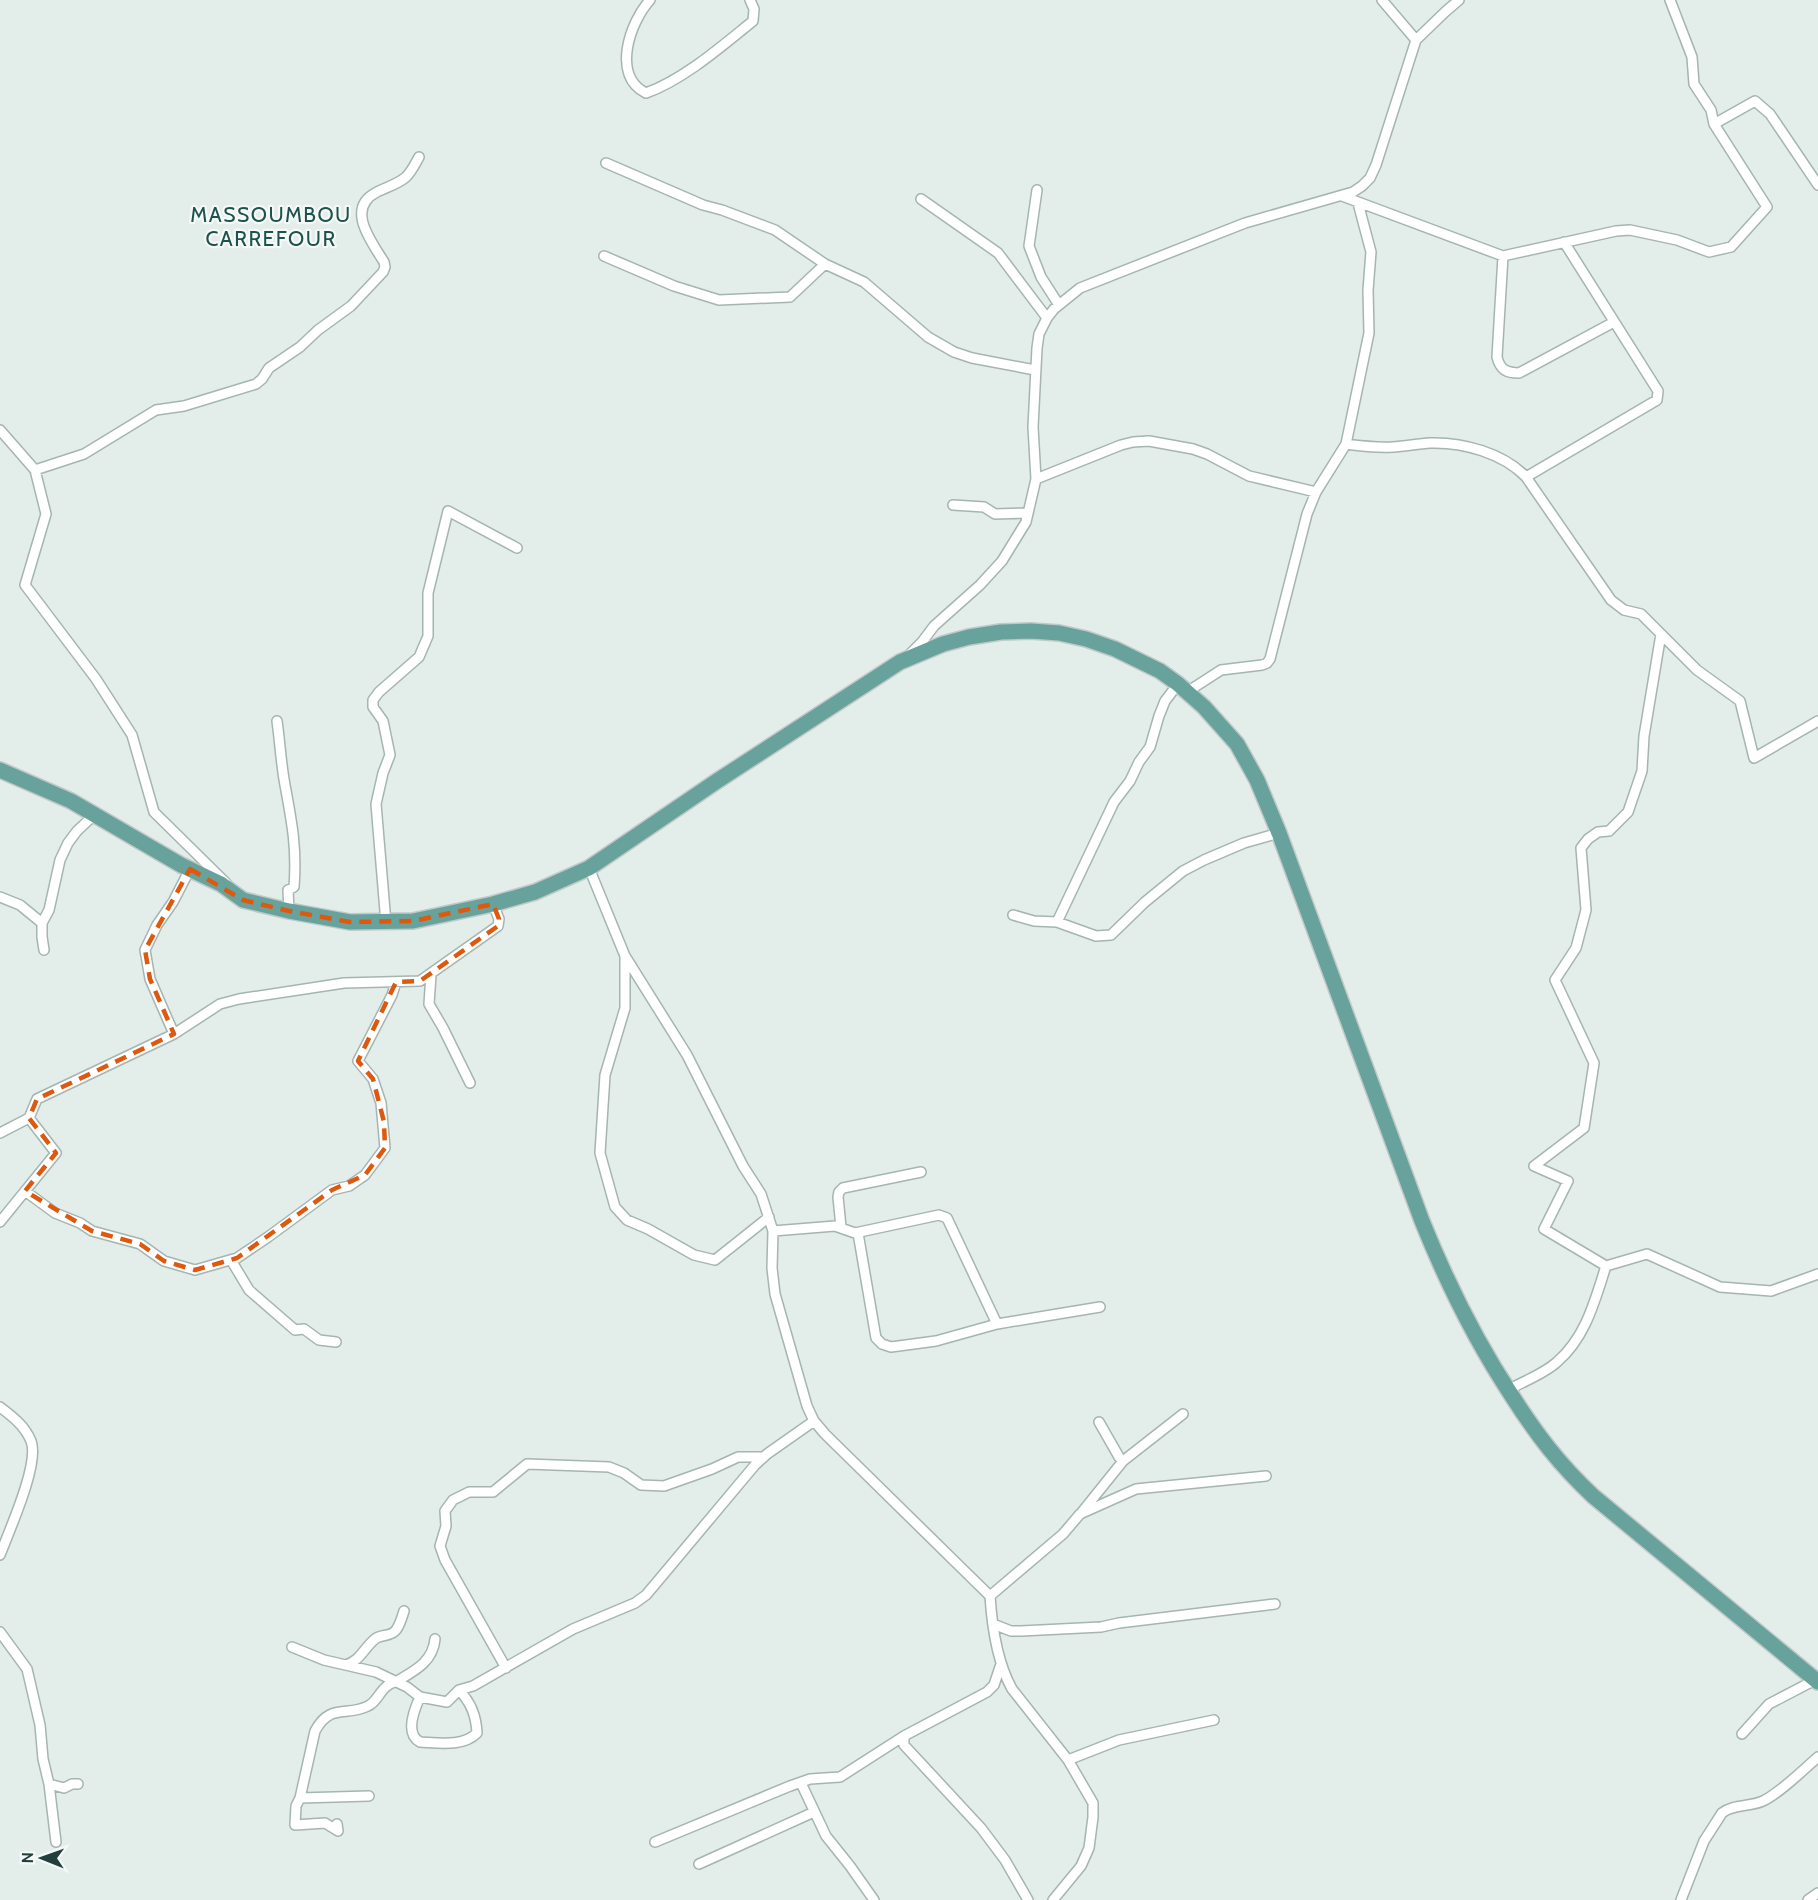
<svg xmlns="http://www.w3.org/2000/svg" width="1818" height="1900" viewBox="0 0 1818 1900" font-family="Cabin,sans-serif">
<rect width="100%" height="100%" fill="#e3edea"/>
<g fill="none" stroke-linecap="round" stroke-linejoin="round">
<defs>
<path id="minor" d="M 650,0 C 630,22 611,76 646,93 C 683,80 722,46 753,21 L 754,9 L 750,0
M 1382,0 L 1416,40
M 1714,124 L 1755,101 L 1770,114 L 1818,185
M 606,163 L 703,205 L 722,210 L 775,230 L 825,264 L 864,282 L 928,337 L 954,352 L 972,358 L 1035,370
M 1037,190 L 1029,246 L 1041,277 L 1059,305
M 1342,196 L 1503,256 L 1616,231 L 1630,230 L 1677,240 L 1709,252 L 1731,247 L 1767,207 L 1714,124 L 1711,110 L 1694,84 L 1692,57 L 1670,0
M 921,199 L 998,253 L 1047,318
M 604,256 L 674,286 L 719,300 L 790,297 L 825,264
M 1503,256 L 1497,357 C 1500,370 1507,373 1519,373 L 1614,322
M 0,430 L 35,470 L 46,514 L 25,585 L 96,679 L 132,735 L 154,812 L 226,883
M 1346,444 C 1361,446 1377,448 1393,447 C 1405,446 1418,444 1430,443 C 1463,442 1503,453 1526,477 L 1611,600 L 1624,610 L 1641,614 L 1697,670 L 1740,701 L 1754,758 L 1818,721
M 35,470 L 84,454 L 156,410 L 184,406 L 256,384 L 262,379 L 269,368 L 300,347 L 318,330 L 351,306 L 383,272 L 385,267 L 384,262 C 371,241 345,208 377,192 C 387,187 398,184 406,177 C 412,171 415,164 419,157
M 1526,477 L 1657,400 L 1658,391 L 1564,242
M 1036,479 L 1121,445 L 1133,442 L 1149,441 L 1193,449 L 1207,454 L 1249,476 L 1316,492
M 953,505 L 984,507 L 995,514 L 1027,513
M 909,655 L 922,642 L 934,626 L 980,585 L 1002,561 L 1026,522 L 1036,479 L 1033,427 L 1037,348 L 1039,334 L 1047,318 L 1054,309 L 1080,288 L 1245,223 L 1353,192 L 1362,186 L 1370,178 L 1376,165 L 1416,40 L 1445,12 L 1459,0
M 1187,692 L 1221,670 L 1262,665 L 1267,663 L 1270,659 L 1307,514 L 1316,492 L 1346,444 L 1369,333 L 1368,290 L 1371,252 L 1358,203
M 277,721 C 280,742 281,764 285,785 C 292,823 297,848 294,887 L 288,890 L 289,911
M 589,868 L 625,956 L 687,1055 L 743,1166 L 761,1194 L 773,1231 L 772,1268 L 775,1294 L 807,1406 L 814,1421 L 825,1434 L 990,1596 C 992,1627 997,1662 1012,1689 L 1068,1760 L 1093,1803 L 1093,1817 L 1089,1848 L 1081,1866 L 1053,1900
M 0,897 L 20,905 L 42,923
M 1013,915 L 1034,921 L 1057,922 L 1096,936 L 1111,935 L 1145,902 L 1183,871 L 1204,860 L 1244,843 L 1279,833
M 1057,922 L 1114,802 L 1130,781 L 1139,762 L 1150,747 L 1159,716 L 1165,701 L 1178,684
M 386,923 L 376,804 L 383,773 L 390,755 L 383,721 L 373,707 L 373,700 L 379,692 L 419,657 L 428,636 L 428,593 L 448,511 L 517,548
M 44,950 L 42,937 L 42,923 L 49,910 L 60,860 L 68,843 L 77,831 L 94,815
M 625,957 L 625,1008 L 605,1075 L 600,1153 L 615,1207 L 627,1220 L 648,1229 L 694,1255 L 715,1260 L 769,1217
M 431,975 L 429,1004 L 443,1028 L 470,1083
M 174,1034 L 150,979 L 145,950 L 157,925 L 173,902 L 190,869
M 0,1133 L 29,1118
M 25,1191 L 55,1213 L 80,1223 L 92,1231 L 140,1244 L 164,1261 L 195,1270 L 237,1258 L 268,1237 L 332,1190 L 349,1186 L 365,1175 L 385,1148 L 381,1103 L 373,1079 L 358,1061 L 392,995 L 396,982
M 0,1222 L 56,1153 L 29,1118 L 37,1099 L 174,1034 L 220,1004 L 239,999 L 344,983 L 420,981 L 498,926 L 499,919 L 493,904
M 841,1227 L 838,1197 L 839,1192 L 843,1188 L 921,1172
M 773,1231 L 835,1226 L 855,1233 L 939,1215 L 947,1218 L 997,1324 L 1100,1307
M 858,1233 L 876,1338 L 882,1344 L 891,1347 L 936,1341 L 997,1324
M 231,1260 L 249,1290 L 295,1330 L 304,1329 L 319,1340 L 336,1342
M 1606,1266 L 1647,1254 L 1720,1287 L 1771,1291 L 1818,1274
M 1508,1390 C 1524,1381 1544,1374 1557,1362 C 1586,1337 1595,1300 1606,1266 L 1544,1229 L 1568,1181 L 1534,1166 L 1584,1128 L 1594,1063 L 1555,980 L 1576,948 L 1586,910 L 1581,848 L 1588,839 L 1598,832 L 1609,831 L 1628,812 L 1642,771 L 1644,736 L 1661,634
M 0,1407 C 12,1416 25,1426 31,1441 C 40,1463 9,1531 0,1555
M 1099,1422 L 1119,1457 L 1123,1461
M 1082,1512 L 1123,1461 L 1183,1414
M 990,1596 L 1063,1534 L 1080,1514 L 1136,1489 L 1266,1476
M 993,1624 L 1011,1631 L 1021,1631 L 1101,1627 L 1119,1623 L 1275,1604
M 0,1632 L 27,1669 L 40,1725 L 43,1759 L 49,1784 L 56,1842
M 292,1647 L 324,1660 L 376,1672 L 407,1687 L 420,1697 L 447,1702 L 459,1690 L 473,1686 L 573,1629 L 635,1603 L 646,1595 L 657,1582 L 755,1465 L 767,1454 L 814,1421
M 346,1665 C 361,1660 363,1649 375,1639 C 381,1634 391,1637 396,1630 C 400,1625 402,1617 404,1611
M 506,1668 L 445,1560 L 440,1546 L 446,1526 L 445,1511 L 453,1500 L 469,1492 L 493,1492 L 527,1464 L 609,1467 L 624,1473 L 641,1485 L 664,1486 L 712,1469 L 738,1457 L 764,1457
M 420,1697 C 414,1710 405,1734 420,1742 C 439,1743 463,1747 477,1733 C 476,1715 471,1703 459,1690
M 1742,1734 L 1769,1704 L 1815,1680
M 904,1736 L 904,1745 L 981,1828 L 1005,1860 L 1028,1900
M 1068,1760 L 1119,1740 L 1214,1720
M 801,1783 L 826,1836 L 850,1866 L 874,1900
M 49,1784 L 64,1788 L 72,1784 L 78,1784
M 369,1796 L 300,1798 L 315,1731 C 330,1703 346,1717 368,1706 C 377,1702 379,1692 387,1686 C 390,1683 395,1682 399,1680 C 416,1670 433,1661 435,1639
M 300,1798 L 296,1806 L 295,1825 L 325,1823 L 338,1831 L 337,1824
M 655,1842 L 790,1786 L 810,1779 L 840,1777 L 904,1736 L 987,1692 L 994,1685 L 1001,1664
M 699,1864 L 814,1812
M 1681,1900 L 1704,1841 L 1722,1813 C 1733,1804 1750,1807 1763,1801 C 1780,1793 1803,1770 1818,1757
M 1808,1900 L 1818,1893"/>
<path id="primary" d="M 0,770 L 71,801 L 181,865 L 221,884 L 243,900 L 289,911 L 350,922 L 413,921 L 493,904 L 535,892 L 589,868 L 717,781 L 900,662 L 943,644 L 969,637 L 1001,632 L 1031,631 L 1059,633 L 1086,639 L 1115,649 L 1160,671 L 1178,684 L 1204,707 L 1237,744 L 1257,780 L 1279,833 L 1422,1221 C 1447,1283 1475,1340 1512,1396 C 1537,1435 1559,1464 1593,1496 L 1818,1682"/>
</defs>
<use href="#minor" stroke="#a5b5b2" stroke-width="12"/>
<use href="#primary" stroke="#c1c9c8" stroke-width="18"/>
<use href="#minor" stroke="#fff" stroke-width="9"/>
<use href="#primary" stroke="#67a39c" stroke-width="15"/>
</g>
<path fill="none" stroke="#de580e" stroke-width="4.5" stroke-dasharray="12 8" stroke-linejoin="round" d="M 190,869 L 243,900 L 289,911 L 350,922 L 413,921 L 493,904 L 499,919 L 498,926 L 420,981 L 396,982 L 358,1061 L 373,1079 L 384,1122 L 385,1148 L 365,1175 L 332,1190 L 237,1258 L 195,1270 L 164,1261 L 140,1244 L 92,1231 L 25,1191 L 56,1153 L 29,1118 L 37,1099 L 174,1034 L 150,979 L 145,950 Z"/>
<g text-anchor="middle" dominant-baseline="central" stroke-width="4.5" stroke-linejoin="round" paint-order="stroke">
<g font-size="21" letter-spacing="1.5" fill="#1e524c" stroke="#f4f9f7">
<text x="271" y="214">MASSOUMBOU<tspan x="271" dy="24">CARREFOUR</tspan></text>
</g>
</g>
<g transform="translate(42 1858) rotate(271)" stroke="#f4f9f7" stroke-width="4.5" paint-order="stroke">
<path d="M0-4.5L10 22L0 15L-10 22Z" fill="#223f3b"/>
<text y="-9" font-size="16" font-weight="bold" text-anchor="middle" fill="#223f3b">N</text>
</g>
</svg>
